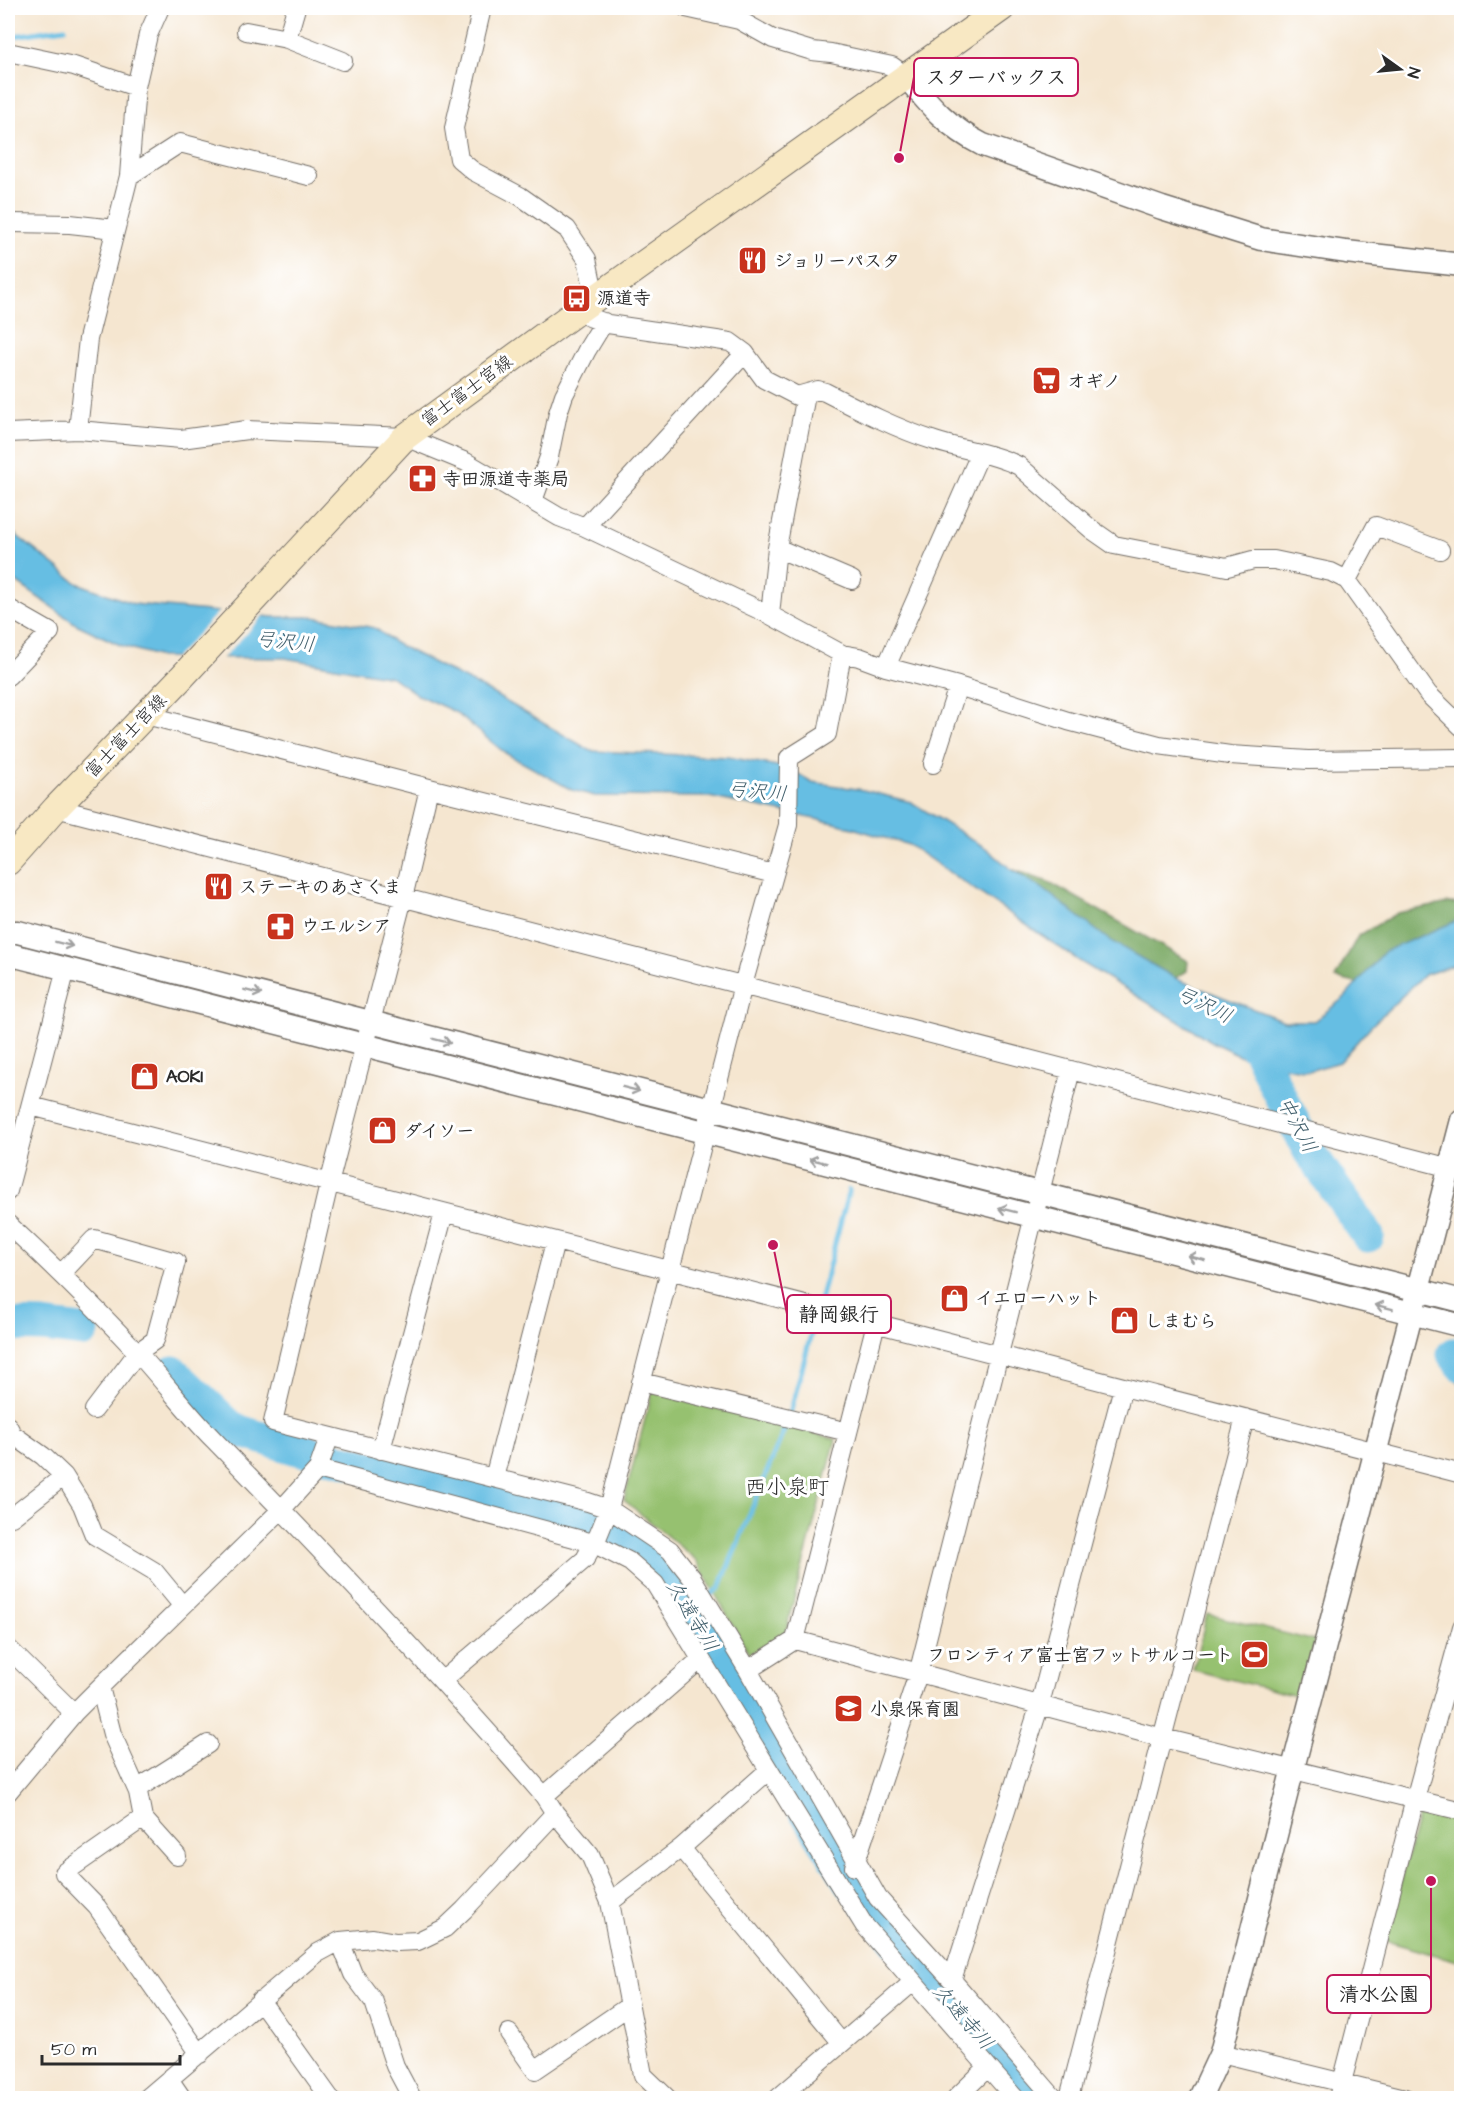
<svg xmlns="http://www.w3.org/2000/svg" width="1469" height="2106" viewBox="0 0 1469 2106" font-family="'Architects Daughter','Klee One',sans-serif">
<rect width="100%" height="100%" fill="#fff"/>
<filter id="ink" filterUnits="userSpaceOnUse"><feTurbulence type="fractalNoise" baseFrequency=".0167" numOctaves="2"/><feDisplacementMap in="SourceGraphic" scale="12" xChannelSelector="R" yChannelSelector="G"/><feConvolveMatrix kernelMatrix="1 2 1 2 8 2 1 2 1" color-interpolation-filters="sRGB"/></filter>
<filter id="wash" filterUnits="userSpaceOnUse"><feTurbulence type="fractalNoise" baseFrequency=".008" numOctaves="4" result="noise"/><feDisplacementMap in="SourceGraphic" scale="24" xChannelSelector="R" yChannelSelector="G"/><feGaussianBlur stdDeviation="1.35" result="paint"/><feColorMatrix in="noise" values="0 0 0 0 0 0 0 0 0 0 0 0 0 0 0 0 0 1.4 0 .05"/><feComposite in="paint" operator="in"/></filter>
<g filter="url(#wash)">
<rect width="100%" height="100%" fill="#f5e6d0"/>
<path fill="#96c16f" stroke="#60764d" stroke-width="1.5" d="M 652,1392 L 836,1439 L 785,1634 L 749,1654 L 696,1560 L 624,1500 Z
M 1207,1614 L 1315,1641 L 1301,1697 L 1193,1670 Z
M 1425,1811 L 1461,1820 L 1461,1962 L 1386,1941 L 1418,1816 Z"/>
<path fill="#78a762" stroke="#526946" stroke-width="1.5" d="M 1008,868 L 1051,883 L 1188,961 L 1187,971 L 1174,979 L 1142,974 Z
M 1449,903 L 1461,904 L 1461,934 L 1359,984 L 1335,978 L 1358,936 L 1397,913 Z"/>
<path fill="#66bee3" stroke="#487487" stroke-width="1.5" d="M 8,531 L 12,532 L 77,583 L 134,604 L 273,617 L 314,617 L 375,628 L 395,643 L 490,692 L 591,751 L 728,757 L 788,768 L 812,782 L 863,790 L 911,802 L 986,848 L 1012,870 L 1042,888 L 1109,940 L 1179,980 L 1284,1021 L 1314,1021 L 1345,997 L 1385,951 L 1461,919 L 1461,963 L 1424,975 L 1371,1026 L 1339,1062 L 1309,1071 L 1254,1062 L 1216,1044 L 1081,962 L 909,845 L 839,824 L 709,797 L 595,796 L 572,790 L 505,753 L 455,712 L 418,695 L 392,677 L 285,658 L 160,657 L 120,645 L 76,624 L 8,576 Z
M 1461,1354 L 1461,1385 L 1444,1361 Z"/>
<path fill="#f5e6d0" d="M 221,609 L 266,613 L 221,660 L 173,660 Z"/>
<g fill="none" stroke-linecap="round" stroke-linejoin="round">
<path stroke="#66bee3" stroke-width="5" d="M 8,37 L 65,28
M 710,1595 L 720,1588 L 724,1577 L 789,1418 L 849,1190
M 691,1608 L 694,1606"/>
<path stroke="#66bee3" stroke-width="33" d="M 1237,1029 L 1258,1049 L 1277,1090 L 1309,1151 L 1368,1236
M 8,1325 L 43,1326 L 83,1331
M 1453,1354 L 1462,1365
M 173,1372 L 233,1429 L 294,1448 L 590,1523 L 619,1536 L 653,1560 L 676,1583 L 752,1713 L 798,1800 L 852,1884 L 898,1943 L 1035,2098"/>
</g>
</g>
<g filter="url(#ink)">
<g fill="none" stroke-linecap="round" stroke-linejoin="round">
<defs>
<path id="minor" d="M 482,8 L 454,128 L 459,159 L 473,171 L 520,196 L 567,229 L 587,259 L 592,283 L 593,301
M 686,8 L 739,20 L 773,39 L 812,51 L 831,53 L 892,66 L 906,76
M 246,31 L 287,39 L 343,61
M 287,39 L 296,8
M 8,52 L 74,66 L 136,87
M 129,176 L 180,143 L 309,176
M 11,223 L 70,224 L 115,229
M 576,312 L 608,324 L 730,342 L 745,353 L 764,379 L 797,396 L 818,390 L 825,392 C 860,410 897,429 935,441 C 962,450 993,453 1019,466 L 1091,529 L 1114,545 L 1227,567 L 1253,560 L 1274,560 L 1331,572 L 1347,580 L 1428,694 L 1462,727
M 78,430 L 88,339 L 129,176 L 136,87 L 148,35 L 160,8
M 8,433 L 78,430 L 181,439 L 247,430 L 405,437 L 466,462 L 559,517 L 585,527 L 770,615 L 842,654 L 859,657 L 886,667 L 958,686 L 1068,721 L 1159,745 L 1230,755 L 1308,760 L 1462,758
M 533,501 L 549,457 L 558,413 L 564,395 L 587,350 L 604,322
M 585,527 L 745,353
M 777,548 L 852,580
M 1347,580 L 1376,526 L 1440,550
M 8,608 L 50,632 L 8,676
M 770,615 L 777,548 L 806,395
M 886,667 L 980,454
M 146,715 L 429,788 L 774,874
M 933,764 L 958,686
M 429,788 L 403,898 L 329,1184 L 273,1422 L 588,1502 L 609,1509 L 670,1550 L 692,1578 L 748,1670 L 878,1898 L 952,1980 L 1054,2098
M 56,808 L 1462,1171
M 31,1106 L 1462,1474
M 8,1191 L 66,969
M 8,1224 C 52,1265 95,1307 136,1351 C 163,1380 186,1412 214,1440 C 327,1556 438,1673 544,1796 L 555,1813 L 590,1855 L 610,1902 L 643,2075 L 667,2098
M 61,1274 L 94,1239 L 176,1262 L 155,1340 L 138,1352 L 94,1410
M 641,1382 L 848,1432
M 8,1426 L 12,1434 L 43,1456 L 64,1476 L 82,1505 L 94,1535 L 154,1571 L 182,1605
M 381,1450 L 444,1213
M 318,1469 L 593,1543 L 630,1562 L 655,1584 L 864,1925 L 1015,2098
M 494,1478 L 555,1242
M 12,1517 L 64,1476
M 795,1640 L 876,1323
M 8,1648 L 74,1713
M 748,1670 L 795,1640 L 1163,1738 L 1462,1811
M 443,1680 L 585,1559 L 598,1536 L 609,1509 L 743,985 L 788,825 L 789,758 L 827,734 L 842,654
M 100,1687 L 112,1734 L 138,1792 L 143,1818 L 177,1856
M 137,1789 L 208,1744
M 8,1792 L 74,1713 L 100,1687 L 282,1509 L 318,1469 L 329,1438
M 544,1796 L 701,1659
M 143,1818 L 64,1873 L 97,1907 L 200,2054
M 681,1848 L 841,2042
M 854,1867 L 918,1674 L 1071,1070
M 610,1902 L 681,1848 L 769,1770
M 340,1941 L 353,1974 L 374,2002 L 395,2066 L 412,2098
M 952,1980 L 1040,1704 L 1123,1387
M 260,2000 L 330,2098
M 509,2033 L 535,2070 L 629,2006
M 1221,2053 L 1405,2098
M 169,2079 L 182,2098
M 147,2098 L 316,1954 L 340,1941 L 373,1938 L 396,1942 L 418,1941 L 445,1928 L 464,1910 L 555,1813
M 778,2098 L 913,1982
M 956,2098 L 988,2067
M 1069,2098 L 1245,1418
M 1338,2098 L 1415,1799 L 1462,1627"/>
<path id="tertiary" d="M 906,76 C 931,107 948,127 983,145 L 1162,208 L 1261,239 L 1346,252 L 1462,265
M 8,932 L 18,932 L 1462,1301
M 8,954 L 1462,1326
M 1200,2098 L 1221,2053 L 1231,2013 L 1293,1768 L 1462,1120"/>
<path id="secondary" d="M 8,862 L 56,808 L 180,679 L 405,437 L 576,312 L 1002,8"/>
</defs>
<use href="#minor" stroke="#726c65" stroke-width="20"/>
<use href="#tertiary" stroke="#726c65" stroke-width="25"/>
<use href="#secondary" stroke="#726c65" stroke-width="28"/>
<use href="#minor" stroke="#fff" stroke-width="18"/>
<use href="#tertiary" stroke="#fff" stroke-width="22"/>
<use href="#secondary" stroke="#f8e8c3" stroke-width="26"/>
</g>
<defs><path id="oneway-shaft" d="M-6 0H5M1.5-3L5.5 0L1.5 3" fill="none" stroke-width="1.6" stroke-linecap="round" stroke-linejoin="round" transform="scale(1.5)"/></defs>
<g stroke="#a0a0a0">
<use href="#oneway-shaft" transform="translate(64 944) rotate(14)"/>
<use href="#oneway-shaft" transform="translate(253 992) rotate(14)"/>
<use href="#oneway-shaft" transform="translate(442 1041) rotate(14)"/>
<use href="#oneway-shaft" transform="translate(631 1089) rotate(14)"/>
<use href="#oneway-shaft" transform="translate(818 1161) rotate(-166)"/>
<use href="#oneway-shaft" transform="translate(1007 1210) rotate(-166)"/>
<use href="#oneway-shaft" transform="translate(1196 1258) rotate(-166)"/>
<use href="#oneway-shaft" transform="translate(1384 1307) rotate(-166)"/>
</g>
</g>
<defs>
<symbol id="restaurant-square" viewBox="-11 -11 22 22"><rect x="-9" y="-9" width="18" height="18" rx="4" fill="#c8321e" stroke="#fff"/><path d="M-5-6h1v4h1v-4h1v4h1v-4h1v5L-1.5 .5V6h-2V.5L-5-1ZM5-6V6H3V1.5H1.5Q1.5-4 5-6Z" fill="#fff"/></symbol>
<symbol id="bus-square" viewBox="-11 -11 22 22"><rect x="-9" y="-9" width="18" height="18" rx="4" fill="#c8321e" stroke="#fff"/><path d="M-5-6H5V4H4V6H2V4H-2V6H-4V4H-5ZM-3.5-4V0h7V-4ZM-3.5 1.2v1.5H-2V1.2ZM2 1.2v1.5H3.5V1.2Z" fill="#fff"/></symbol>
<symbol id="supermarket-square" viewBox="-11 -11 22 22"><rect x="-9" y="-9" width="18" height="18" rx="4" fill="#c8321e" stroke="#fff"/><path d="M-6-5.5h2.5l.6 2H6L4.5 2H-2.5L-4.4-4H-6ZM-1.5 3.2a1.3 1.3 0 1 0 .1 0ZM3 3.2a1.3 1.3 0 1 0 .1 0Z" fill="#fff"/></symbol>
<symbol id="pharmacy-square" viewBox="-11 -11 22 22"><rect x="-9" y="-9" width="18" height="18" rx="4" fill="#c8321e" stroke="#fff"/><path d="M-2-6h4v4h4v4h-4v4h-4v-4h-4v-4h4Z" fill="#fff"/></symbol>
<symbol id="shop-square" viewBox="-11 -11 22 22"><rect x="-9" y="-9" width="18" height="18" rx="4" fill="#c8321e" stroke="#fff"/><path d="M-5-2.5h2.3a2.7 3.5 0 0 1 5.4 0H5L5.5 6h-11ZM-1.5-2.5h3a1.5 2.3 0 0 0-3 0Z" fill="#fff"/></symbol>
<symbol id="stadium-square" viewBox="-11 -11 22 22"><rect x="-9" y="-9" width="18" height="18" rx="4" fill="#c8321e" stroke="#fff"/><path d="M0-5a6.5 5 0 1 0 0 10a6.5 5 0 1 0 0-10ZM-3.5-1.8h7v3.6h-7Z" fill="#fff"/></symbol>
<symbol id="school-square" viewBox="-11 -11 22 22"><rect x="-9" y="-9" width="18" height="18" rx="4" fill="#c8321e" stroke="#fff"/><path d="M0-5L7-2L0 1L-7-2ZM-4 1L0 2.5L4 1V4Q0 6-4 4Z" fill="#fff"/></symbol>
</defs>
<g fill-rule="evenodd">
<use href="#restaurant-square" x="736" y="244" width="33" height="33"/>
<use href="#bus-square" x="560" y="282" width="33" height="33"/>
<use href="#supermarket-square" x="1030" y="364" width="33" height="33"/>
<use href="#pharmacy-square" x="406" y="462" width="33" height="33"/>
<use href="#restaurant-square" x="202" y="870" width="33" height="33"/>
<use href="#pharmacy-square" x="264" y="910" width="33" height="33"/>
<use href="#shop-square" x="128" y="1060" width="33" height="33"/>
<use href="#shop-square" x="366" y="1114" width="33" height="33"/>
<use href="#shop-square" x="938" y="1282" width="33" height="33"/>
<use href="#shop-square" x="1108" y="1304" width="33" height="33"/>
<use href="#stadium-square" x="1238" y="1638" width="33" height="33"/>
<use href="#school-square" x="832" y="1692" width="33" height="33"/>
</g>
<g text-anchor="middle" dominant-baseline="central" stroke-width="6" stroke-linejoin="round" paint-order="stroke">
<g font-size="18" font-weight="bold" fill="#2b2b2b" stroke="#fff" text-anchor="start">
<text x="774" y="261">ジョリーパスタ</text>
<text x="597" y="298">源道寺</text>
<text x="1067" y="381">オギノ</text>
<text x="443" y="479">寺田源道寺薬局</text>
<text x="239" y="887">ステーキのあさくま</text>
<text x="301" y="926">ウエルシア</text>
<text x="166" y="1076">AOKI</text>
<text x="404" y="1131">ダイソー</text>
<text x="975" y="1298">イエローハット</text>
<text x="1145" y="1321">しまむら</text>
<text x="1233" y="1655" text-anchor="end">フロンティア富士宮フットサルコート</text>
<text x="870" y="1709">小泉保育園</text>
</g>
<g font-size="18" fill="#2b2b2b" stroke="#fff">
<text transform="translate(467 391) rotate(-36)">富士富士宮線</text>
<text transform="translate(126 736) rotate(-46)">富士富士宮線</text>
</g>
<g font-size="20" font-style="italic" fill="#405e6b" stroke="#fff">
<text transform="translate(285 642) rotate(6)">弓沢川</text>
<text transform="translate(757 792) rotate(5)">弓沢川</text>
<text transform="translate(1204 1005) rotate(26)">弓沢川</text>
<text transform="translate(1297 1125) rotate(62)">中沢川</text>
<text transform="translate(692 1616) rotate(59)">久遠寺川</text>
<text transform="translate(963 2017) rotate(49)">久遠寺川</text>
</g>
<g font-size="21" fill="#2b2b2b" stroke="#fff">
<text x="787" y="1487">西小泉町</text>
</g>
</g>
<path fill="none" stroke="#c2185b" stroke-width="2" d="M899 158L914 77M773 1245L787 1314M1431 1881L1431 1994"/>
<g fill="#c2185b" stroke="#fff" stroke-width="2">
<circle cx="899" cy="158" r="6"/>
<circle cx="773" cy="1245" r="6"/>
<circle cx="1431" cy="1881" r="6"/>
</g>
<g fill="#fff" stroke="#c2185b" stroke-width="2">
<rect x="914" y="58" width="164" height="38" rx="6"/>
<rect x="787" y="1295" width="104" height="38" rx="6"/>
<rect x="1327" y="1975" width="104" height="38" rx="6"/>
</g>
<g font-size="20" text-anchor="middle" font-weight="bold" fill="#2b2b2b">
<text x="996" y="84">スターバックス</text>
<text x="839" y="1321">静岡銀行</text>
<text x="1379" y="2001">清水公園</text>
</g>
<rect width="1469" height="2106" fill="none" stroke="#fff" stroke-width="30"/>
<g transform="translate(1400 69) rotate(105)" stroke="#ffffff" stroke-width="4.5" paint-order="stroke">
<path d="M0-4.5L10 22L0 15L-10 22Z" fill="#2b2b2b"/>
<text y="-9" font-size="16" font-weight="bold" text-anchor="middle" fill="#2b2b2b">N</text>
</g>
<path d="M42 2055v9h138v-9" fill="none" stroke="#2b2b2b" stroke-width="3"/>
<text x="51" y="2055" font-size="18" fill="#2b2b2b" stroke="#ffffff" stroke-width="4.5" paint-order="stroke">50 m</text>
</svg>
